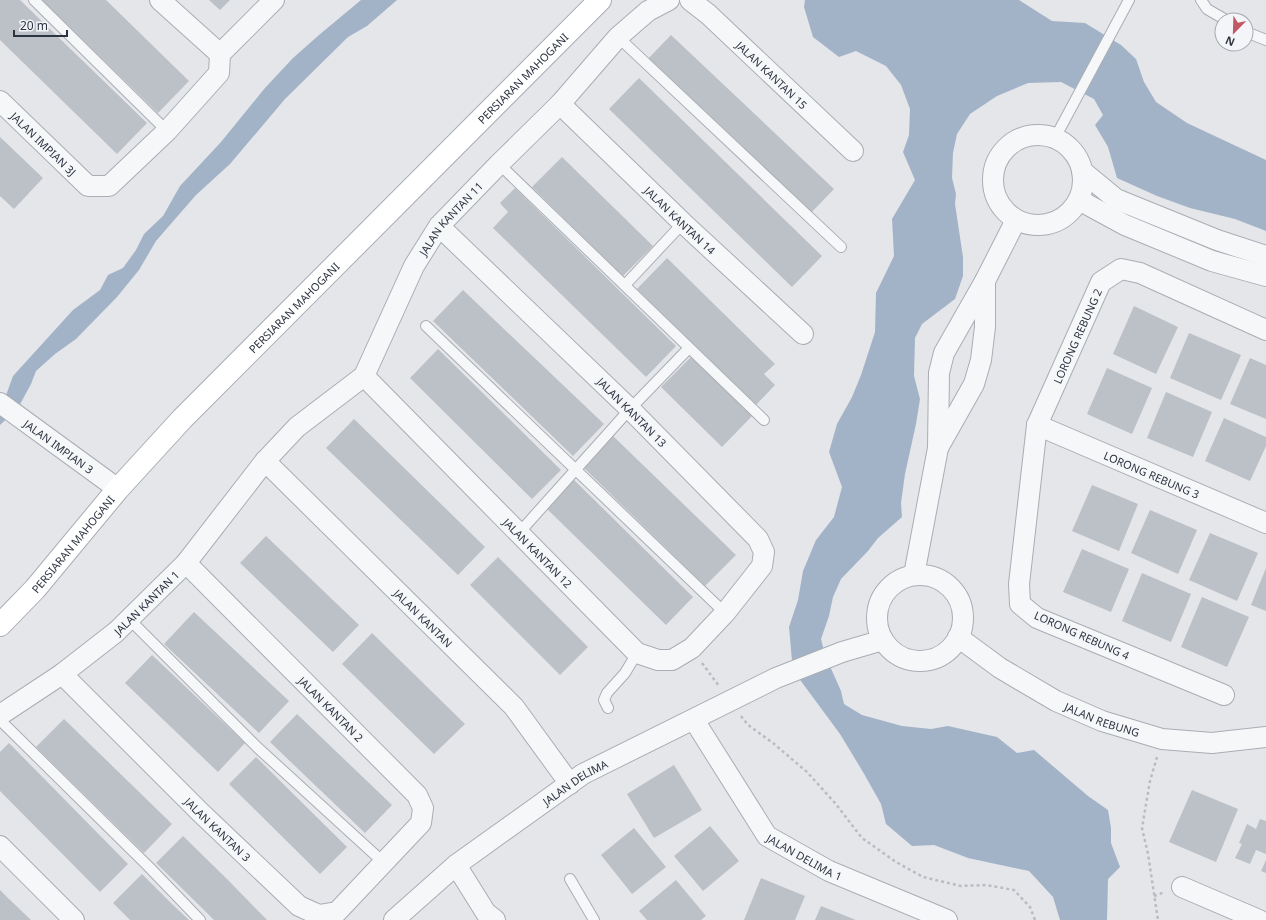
<svg xmlns="http://www.w3.org/2000/svg" width="1266" height="920" viewBox="0 0 1266 920" font-family="'Noto Sans',sans-serif">
<rect width="100%" height="100%" fill="#e4e6ea"/>
<path fill="#a3b3c7" d="M 361,0 L 397,0 L 367,26 L 348,37 L 285,99 L 230,164 L 196,195 L 156,241 L 139,270 L 117,297 L 76,339 L 55,354 L 36,371 L 31,384 L 18,408 L 0,425 L 0,406 L 4,401 L 13,376 L 73,310 L 100,290 L 108,275 L 123,268 L 136,250 L 144,234 L 163,216 L 180,186 L 221,142 L 265,88 L 293,58 L 319,35 Z
M 805,0 L 1019,0 L 1052,21 L 1085,23 L 1121,45 L 1136,59 L 1144,82 L 1156,102 L 1187,123 L 1266,160 L 1266,231 L 1235,219 L 1190,208 L 1157,196 L 1117,178 L 1108,147 L 1095,125 L 1103,115 L 1094,99 L 1061,82 L 1028,83 L 997,96 L 970,114 L 957,134 L 953,153 L 952,178 L 956,194 L 955,204 L 963,257 L 963,276 L 955,299 L 922,324 L 915,338 L 914,376 L 920,399 L 916,424 L 905,474 L 901,503 L 902,517 L 878,538 L 868,551 L 841,579 L 833,597 L 829,616 L 821,639 L 825,655 L 841,691 L 844,704 L 862,715 L 902,726 L 931,729 L 948,726 L 997,737 L 1017,753 L 1034,750 L 1088,796 L 1108,810 L 1111,828 L 1111,843 L 1120,867 L 1108,879 L 1107,920 L 1060,920 L 1053,897 L 1029,871 L 968,858 L 934,845 L 912,846 L 886,824 L 881,804 L 863,772 L 840,734 L 795,673 L 792,661 L 789,627 L 798,600 L 803,571 L 816,540 L 834,517 L 842,487 L 829,452 L 837,424 L 852,397 L 861,375 L 875,332 L 876,293 L 894,256 L 892,219 L 915,180 L 903,152 L 909,135 L 910,109 L 901,85 L 886,66 L 856,51 L 839,57 L 813,37 L 804,7 Z"/>
<path fill="#bcc0c7" d="M 0,0 L 20,0 L 147,123 L 117,154 L 0,40 Z
M 42,0 L 106,0 L 189,81 L 158,113 Z
M 209,0 L 230,0 L 220,10 Z
M 671,35 L 834,189 L 805,219 L 642,65 Z
M 639,78 L 822,256 L 792,287 L 609,109 Z
M 0,137 L 43,178 L 14,209 L 0,196 Z
M 562,157 L 653,246 L 623,276 L 532,187 Z
M 515,188 L 676,346 L 646,377 L 493,228 L 508,212 L 500,203 Z
M 667,258 L 775,364 L 764,374 L 775,385 L 756,405 L 637,289 Z
M 463,290 L 604,424 L 573,456 L 433,321 Z
M 1134,306 L 1178,327 L 1156,374 L 1113,354 Z
M 1189,333 L 1241,355 L 1221,400 L 1170,378 Z
M 438,349 L 561,470 L 532,499 L 410,378 Z
M 691,357 L 752,416 L 722,447 L 661,387 Z
M 1250,358 L 1266,365 L 1266,419 L 1230,404 Z
M 1107,368 L 1152,388 L 1132,434 L 1087,414 Z
M 1166,392 L 1212,412 L 1193,457 L 1147,438 Z
M 1224,418 L 1266,437 L 1266,446 L 1250,481 L 1205,461 Z
M 354,419 L 485,547 L 458,575 L 326,448 Z
M 613,436 L 736,555 L 705,586 L 583,467 Z
M 572,478 L 693,597 L 666,625 L 544,506 Z
M 1092,485 L 1138,504 L 1119,551 L 1072,531 Z
M 1150,510 L 1197,530 L 1178,574 L 1131,553 Z
M 1210,533 L 1258,553 L 1237,601 L 1189,580 Z
M 266,536 L 359,625 L 333,652 L 240,563 Z
M 1082,549 L 1129,569 L 1111,612 L 1063,592 Z
M 498,557 L 588,647 L 560,675 L 470,585 Z
M 1266,568 L 1266,611 L 1251,605 Z
M 1142,573 L 1191,594 L 1171,642 L 1122,621 Z
M 1202,597 L 1249,617 L 1227,667 L 1181,647 Z
M 194,612 L 289,701 L 259,733 L 164,644 Z
M 372,633 L 465,724 L 434,754 L 342,664 Z
M 152,655 L 245,743 L 218,772 L 125,683 Z
M 297,714 L 392,805 L 365,833 L 270,742 Z
M 64,719 L 172,824 L 144,853 L 36,747 Z
M 9,743 L 128,864 L 100,892 L 0,791 L 0,752 Z
M 256,757 L 347,847 L 320,874 L 229,784 Z
M 674,765 L 702,810 L 654,838 L 627,794 Z
M 1192,790 L 1238,809 L 1216,862 L 1169,842 Z
M 1260,819 L 1266,821 L 1266,854 L 1256,850 L 1250,864 L 1235,858 L 1242,844 L 1239,843 L 1247,824 L 1256,829 Z
M 710,826 L 739,861 L 703,891 L 674,856 Z
M 634,828 L 666,867 L 632,894 L 601,855 Z
M 183,836 L 228,880 L 267,920 L 214,920 L 201,907 L 156,863 Z
M 1266,860 L 1266,873 L 1261,871 Z
M 142,874 L 172,904 L 189,920 L 130,920 L 113,903 Z
M 761,878 L 805,896 L 795,920 L 744,920 Z
M 676,880 L 706,916 L 701,920 L 647,920 L 639,911 Z
M 0,890 L 9,899 L 31,920 L 0,920 Z
M 821,906 L 856,920 L 815,920 Z"/>
<g fill="none" stroke-linecap="round" stroke-linejoin="round">
<defs>
<path id="lane" d="M 34,0 L 167,131
M 1201,0 L 1207,9 L 1226,20
M 1246,32 L 1266,40
M 618,37 L 841,247
M 1055,138 L 1129,0
M 499,164 L 764,420
M 625,285 L 683,223
M 426,326 L 725,613
M 518,534 L 630,409 L 689,348
M 130,620 L 258,748 L 383,862
M 608,708 L 604,700 L 607,693 L 625,673 L 637,653
M 0,720 L 148,866 L 200,920
M 570,879 L 594,920"/>
<g id="street">
<path d="M 160,0 L 220,54"/>
<path id="s1" d="M 690,0 L 708,14 L 853,151"/>
<path id="s2" d="M 0,101 L 88,186 L 109,186 L 167,131 L 219,73 L 220,54 L 274,0"/>
<path id="s3" d="M 560,104 L 683,223 L 803,334"/>
<circle cx="1038" cy="180" r="45"/>
<path d="M 1082,171 L 1116,199 L 1217,240 L 1266,256"/>
<path d="M 1079,200 L 1125,225 L 1212,261 L 1266,276"/>
<path id="s4" d="M 364,376 L 637,653 L 658,660 L 672,660 L 692,648 L 725,613 L 762,566 L 764,552 L 758,539 L 630,409 L 439,226"/>
<path id="s5" d="M 0,403 L 118,489"/>
<path id="s6" d="M 1037,425 L 1266,523"/>
<path d="M 939,446 L 974,384 L 981,360 L 985,327 L 985,281"/>
<path id="s7" d="M 265,461 L 514,707 L 570,784"/>
<path d="M 914,575 L 938,448 L 939,373 L 944,353 L 985,281 L 1016,220"/>
<circle cx="920" cy="618" r="43"/>
<path id="s8" d="M 958,637 L 1000,668 L 1056,701 L 1102,721 L 1162,739 L 1212,743 L 1266,737"/>
<path id="s9" d="M 62,674 L 201,813 L 299,906 L 319,915 L 337,912 L 421,823 L 423,808 L 417,795 L 186,563"/>
<path id="s10" d="M 1224,695 L 1037,618 L 1020,604 L 1019,584 L 1037,425 L 1101,282 L 1121,269 L 1140,273 L 1266,330"/>
<path id="s11" d="M 0,715 L 62,674 L 116,632 L 186,563 L 265,461 L 297,427 L 364,376 L 414,266 L 439,226 L 499,164 L 560,104 L 618,37 L 648,11 L 669,0"/>
<path id="s12" d="M 694,720 L 767,836 L 829,871 L 947,920"/>
<path d="M 0,846 L 74,920"/>
<path d="M 456,865 L 486,913 L 495,920"/>
<path d="M 1182,887 L 1259,920"/>
<path id="s13" d="M 394,920 L 456,865 L 583,774 L 776,678 L 842,652 L 883,640"/>
</g>
<g id="secondary">
<path id="s14" d="M 0,625 L 35,589 L 118,489 L 182,419 L 600,0"/>
</g>
</defs>
<use href="#lane" stroke="#a9adb4" stroke-width="12"/>
<use href="#street" stroke="#a9adb4" stroke-width="22"/>
<use href="#secondary" stroke="#a9adb4" stroke-width="24"/>
<path stroke="#babcc2" stroke-width="2.5" stroke-dasharray="3 3" stroke-linecap="butt" d="M 702,663 L 719,686
M 741,716 L 748,725 L 773,743 L 807,772 L 835,803 L 862,838 L 896,862 L 923,877 L 961,886 L 986,885 L 1014,890 L 1030,907 L 1035,920
M 1157,757 L 1150,781 L 1142,828 L 1148,854 L 1158,920
M 1154,896 L 1165,892"/>
<use href="#lane" stroke="#f6f7f9" stroke-width="10"/>
<use href="#street" stroke="#f6f7f9" stroke-width="20"/>
<use href="#secondary" stroke="#fff" stroke-width="22"/>
</g>
<g text-anchor="middle" dominant-baseline="central" stroke-width="3.5" stroke-linejoin="round" paint-order="stroke">
<g font-size="11" fill="#2d3441" stroke="#f4f5f8">
<text stroke="none"><textPath href="#s1" startOffset="111">JALAN KANTAN 15</textPath></text>
<text stroke="none"><textPath href="#s14" startOffset="757">PERSIARAN MAHOGANI</textPath></text>
<text stroke="none"><textPath href="#s2" startOffset="61">JALAN IMPIAN 3J</textPath></text>
<text stroke="none"><textPath href="#s11" startOffset="682">JALAN KANTAN 11</textPath></text>
<text stroke="none"><textPath href="#s3" startOffset="167">JALAN KANTAN 14</textPath></text>
<text stroke="none"><textPath href="#s14" startOffset="433">PERSIARAN MAHOGANI</textPath></text>
<text stroke="none"><textPath href="#s10" startOffset="502">LORONG REBUNG 2</textPath></text>
<text transform="translate(632 412) rotate(45)">JALAN KANTAN 13</text>
<text stroke="none"><textPath href="#s5" startOffset="73">JALAN IMPIAN 3</textPath></text>
<text stroke="none"><textPath href="#s6" startOffset="125">LORONG REBUNG 3</textPath></text>
<text stroke="none"><textPath href="#s14" startOffset="109">PERSIARAN MAHOGANI</textPath></text>
<text stroke="none"><textPath href="#s4" startOffset="248">JALAN KANTAN 12</textPath></text>
<text stroke="none"><textPath href="#s11" startOffset="185">JALAN KANTAN 1</textPath></text>
<text stroke="none"><textPath href="#s7" startOffset="223">JALAN KANTAN</textPath></text>
<text transform="translate(1082 635) rotate(24)">LORONG REBUNG 4</text>
<text transform="translate(331 709) rotate(45)">JALAN KANTAN 2</text>
<text stroke="none"><textPath href="#s8" startOffset="167">JALAN REBUNG</textPath></text>
<text stroke="none"><textPath href="#s13" startOffset="228">JALAN DELIMA</textPath></text>
<text stroke="none"><textPath href="#s9" startOffset="220">JALAN KANTAN 3</textPath></text>
<text stroke="none"><textPath href="#s12" startOffset="180">JALAN DELIMA 1</textPath></text>
</g>
</g>
<g transform="translate(1234 32) rotate(203)"><circle r="19" fill="#f4f5f8" stroke="#a4a8af"/>
<path d="M0-3L7 15L0 10L-7 15Z" fill="#c25765"/>
<text y="-6" font-size="11" font-weight="bold" text-anchor="middle" fill="#2d3441">N</text>
</g>
<path d="M14 30v6h53v-6" fill="none" stroke="#2d3441" stroke-width="2"/>
<text x="20" y="30" font-size="12" fill="#2d3441" stroke="#f4f5f8" stroke-width="3" paint-order="stroke">20 m</text>
</svg>
